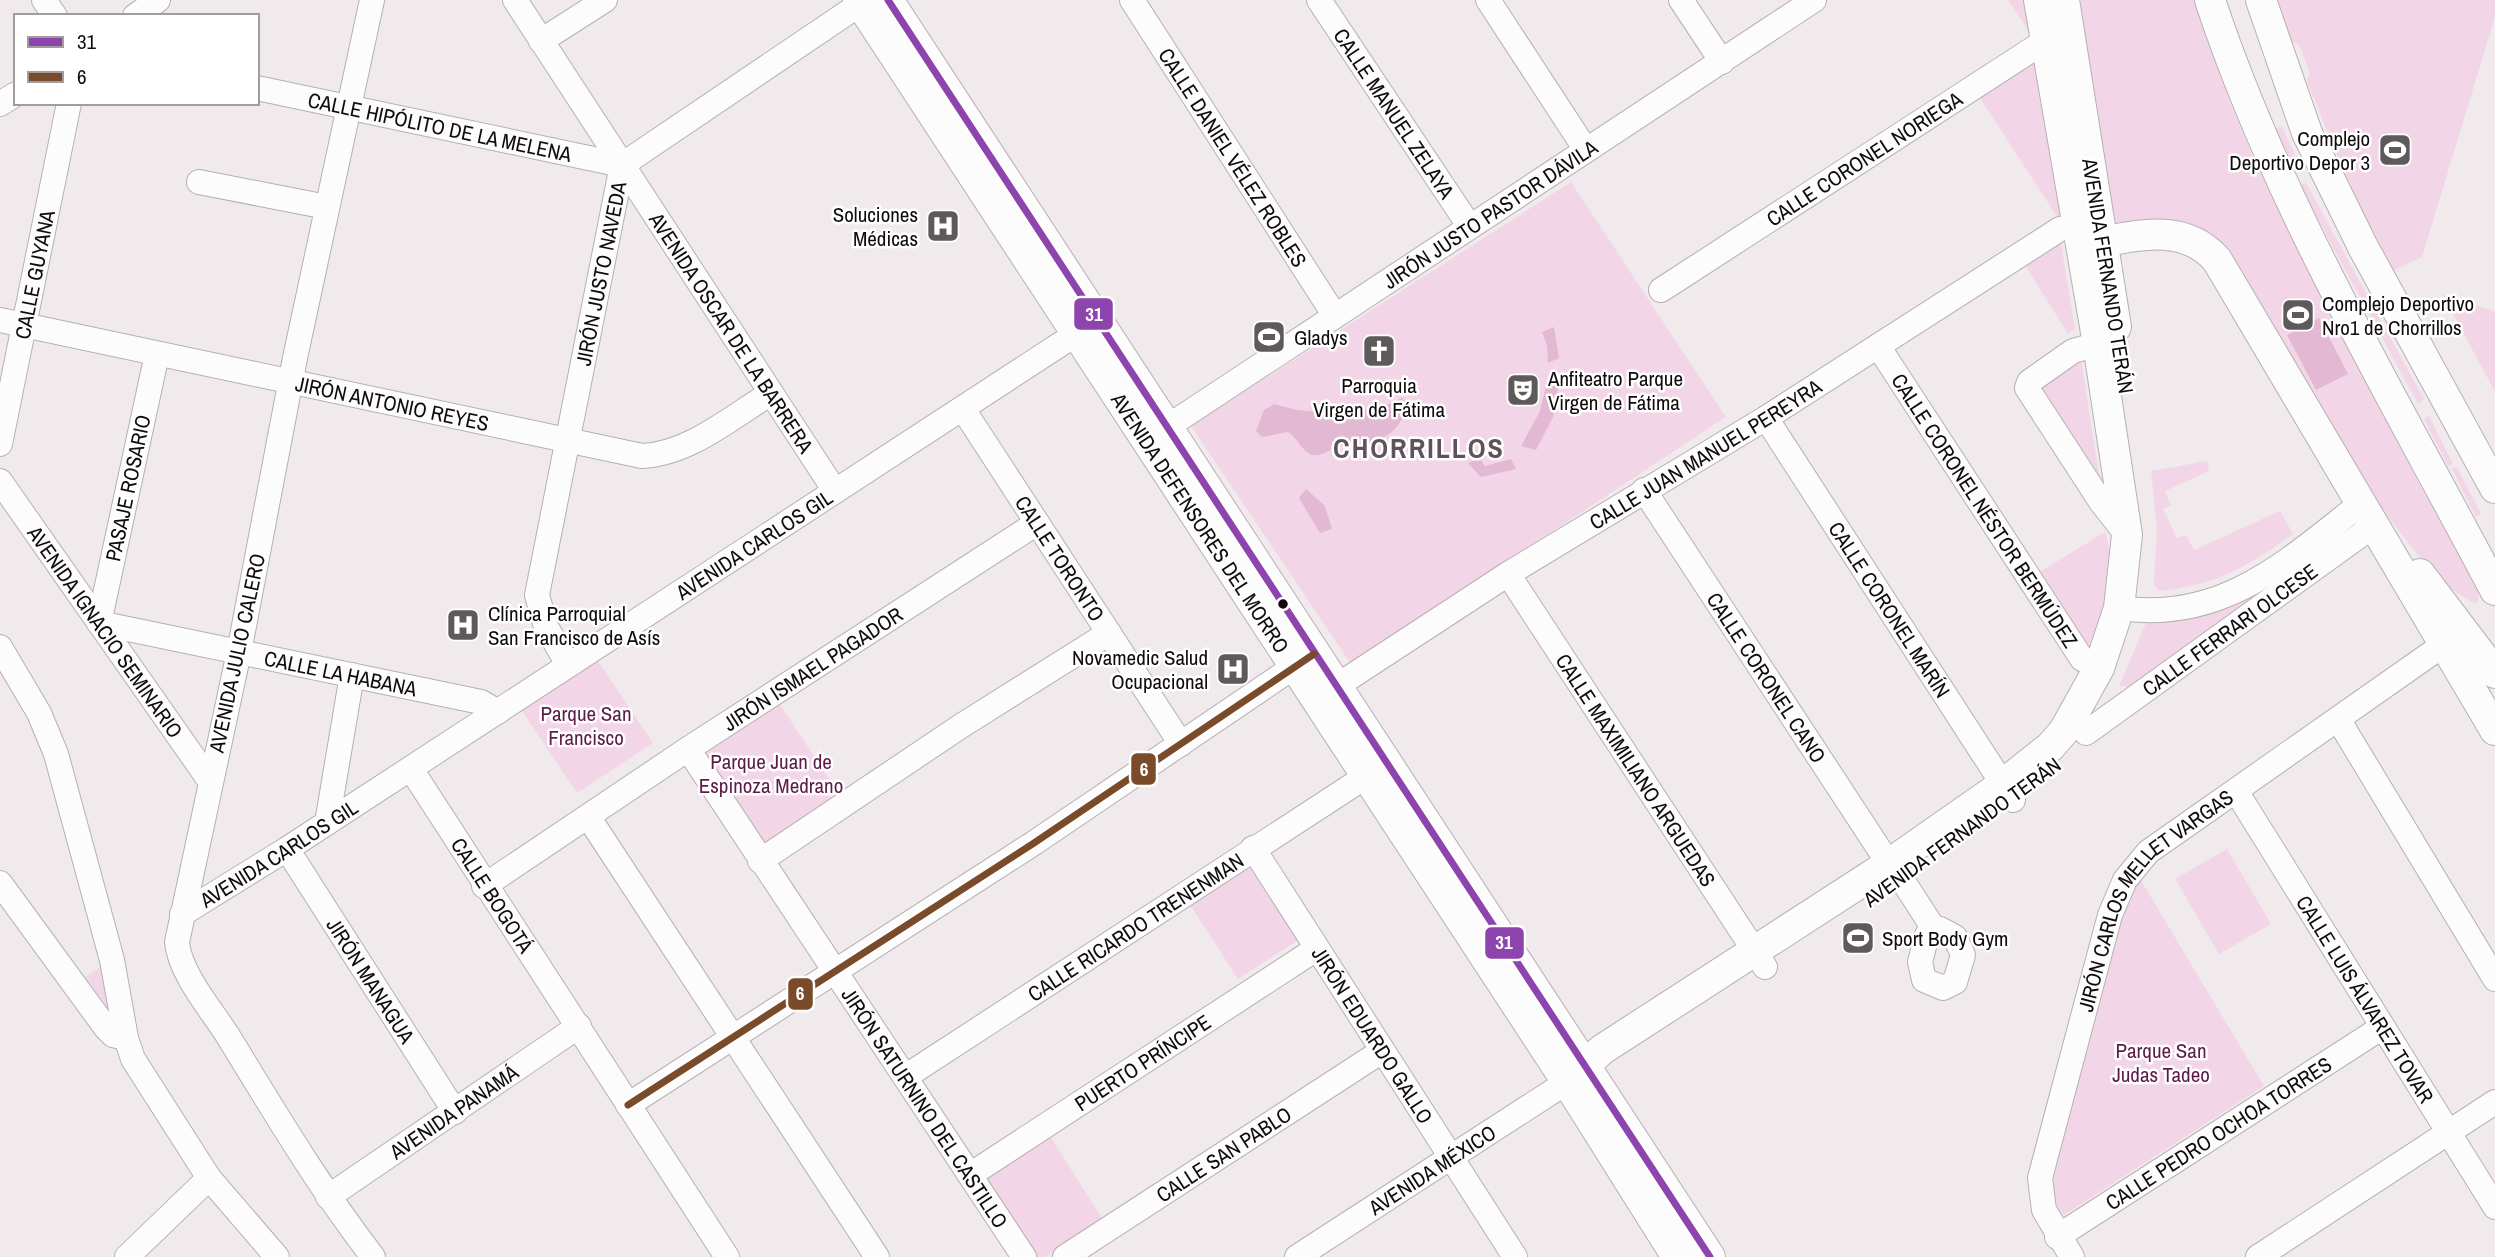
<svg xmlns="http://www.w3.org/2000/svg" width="2495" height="1257" viewBox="0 0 2495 1257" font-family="'Archivo Narrow',sans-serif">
<rect width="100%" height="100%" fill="#f0eaed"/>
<path fill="#f2d6e7" d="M 2008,0 L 2031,0 L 2036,42 Z
M 2075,0 L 2199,0 L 2229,100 L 2254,160 L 2479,592 L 2478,602 L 2473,603 L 2438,581 L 2360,481 L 2313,409 L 2227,248 C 2191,213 2153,219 2107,224 Z
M 2278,0 L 2495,0 L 2495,17 L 2422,257 L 2393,271 L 2344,173 L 2307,81 L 2310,73 L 2299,45 L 2291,42 Z
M 2039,52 L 2069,213 L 2058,218 L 1976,92 Z
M 2282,126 L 2301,169 L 2294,173 L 2275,129 Z
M 1571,182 L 1726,417 L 1351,664 L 1191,426 Z
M 2306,183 L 2424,399 L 2418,404 L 2299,185 Z
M 2060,237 L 2075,329 L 2068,334 L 2023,262 Z
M 2443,295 L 2495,311 L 2495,392 Z
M 2078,340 L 2106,519 L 2013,385 Z
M 2429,416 L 2453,464 L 2448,466 L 2424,419 Z
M 2207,461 L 2209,471 L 2165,491 L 2171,505 L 2163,509 L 2177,538 L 2186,535 L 2194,550 L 2280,511 L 2293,534 C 2246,568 2217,585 2159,591 L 2154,584 L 2157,529 L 2151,471 Z
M 2457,467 L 2481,514 L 2476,517 L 2452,469 Z
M 2354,525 L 2135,687 L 2119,686 L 2148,618 Z
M 2105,532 C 2118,571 2104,617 2086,652 L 2038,573 Z
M 596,658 L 653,743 L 577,793 L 520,708 Z
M 777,700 L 841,797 L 765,846 L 702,749 Z
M 2227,849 L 2271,924 L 2219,954 L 2175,879 Z
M 1247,858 L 1300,939 L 1238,979 L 1185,897 Z
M 2139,877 L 2264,1086 L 2064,1215 L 2054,1203 L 2051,1188 L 2117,921 Z
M 102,966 L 112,1013 L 85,977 Z
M 1050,1136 L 1103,1220 L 1045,1257 L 1034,1257 L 983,1177 Z"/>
<path fill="#e2b8d2" d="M 2319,318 L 2348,374 L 2316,390 L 2287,335 Z
M 1554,327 L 1559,358 L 1548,363 L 1547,346 L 1542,332 Z
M 1548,378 L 1559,383 L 1553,417 L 1536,450 L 1521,446 L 1540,411 Z
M 1402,398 L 1408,404 C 1396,443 1373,442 1339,447 C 1329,449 1322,457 1312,455 C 1301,451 1298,438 1288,432 L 1262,437 L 1256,431 L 1264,410 L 1274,404 L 1297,410 L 1319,412 L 1379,408 Z
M 1480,459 L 1485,466 L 1511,459 L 1516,469 L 1481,477 L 1468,463 Z
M 1306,489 L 1325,506 L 1332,529 L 1320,533 L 1299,498 Z"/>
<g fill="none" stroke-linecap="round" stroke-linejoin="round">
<defs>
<g id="minor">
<path d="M 44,0 L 55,16"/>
<path d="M 372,0 L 295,358 L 239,652 L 177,942 C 180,974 211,1009 228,1036 C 274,1111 319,1187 373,1257"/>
<path id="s1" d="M 515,0 L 835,491"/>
<path id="s2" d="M 1132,0 L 1335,316"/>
<path id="s3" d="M 1319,0 L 1470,227"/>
<path d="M 1488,0 L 1586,150"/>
<path d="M 1681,0 L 1722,62"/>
<path d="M 135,16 L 158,0"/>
<path d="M 541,41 L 605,0"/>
<path id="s4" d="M 257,88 L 622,165"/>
<path d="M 0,104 L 16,94"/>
<path d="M 199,182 L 327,207"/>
<path id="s5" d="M 1661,290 L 2045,41 L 2062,34"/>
<path id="s6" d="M 0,320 L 642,456 C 689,454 732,417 771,393"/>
<path d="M 2098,344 L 2073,351 L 2029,382 L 2027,388 L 2101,502 L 2127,535"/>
<path id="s7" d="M 1878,346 L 2082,659 L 2099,668"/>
<path id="s8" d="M 157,354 L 99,623 L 481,702 L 498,712"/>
<path id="s9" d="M 963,409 L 1181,744"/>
<path id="s10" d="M 1766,418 L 2013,800"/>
<path id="s11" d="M 1167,427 L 1814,0"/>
<path id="s12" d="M 0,444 L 69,103"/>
<path id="s13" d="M 0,481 L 210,781"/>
<path id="s14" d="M 1644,490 L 1889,864"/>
<path id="s15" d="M 1508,574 L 1765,967"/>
<path d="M 2119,608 C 2221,623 2285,563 2359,505"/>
<path d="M 0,647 L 39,713 L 56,754 L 112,960 L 126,1038 L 133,1059 L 209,1178 L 277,1257"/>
<path id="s16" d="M 568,664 L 546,627 L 537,595 L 622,165 L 866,0"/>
<path id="s17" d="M 1323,695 L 1508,574 L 1766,418 L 2060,229 L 2096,222"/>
<path d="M 2338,719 L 2495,979"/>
<path id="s18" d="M 2086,733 L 2373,526"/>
<path id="s19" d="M 688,749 L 1024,1257"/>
<path id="s20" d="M 411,769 L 727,1257"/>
<path id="s21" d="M 2236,791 L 2495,1207"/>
<path d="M 589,818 L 877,1257"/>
<path d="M 327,823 L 352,675"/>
<path id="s22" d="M 1253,848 L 1515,1257"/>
<path id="s23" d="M 287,849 L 455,1112"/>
<path d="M 760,861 L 961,726 L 1109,633"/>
<path d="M 1901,878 L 1934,929"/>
<path d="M 0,883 L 106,1028 L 113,1035 L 126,1038"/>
<path id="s24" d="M 484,886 L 688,749 L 1037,523"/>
<path id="s25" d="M 182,914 L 287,849 L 1076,334"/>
<path d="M 1940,929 L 1955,937 L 1963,955 L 1955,982 L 1943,988 L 1924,980 L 1920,962 L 1927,935 Z"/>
<path id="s26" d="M 905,1077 L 1365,777"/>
<path d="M 628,1105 L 1034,843 L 1310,656"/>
<path id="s27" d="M 970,1175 L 1316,949"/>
<path id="s28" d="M 328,1197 L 579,1026"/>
<path id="s29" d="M 2057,1237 L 2381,1028"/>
<path d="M 127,1257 L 209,1178"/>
<path id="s30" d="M 1065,1257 L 1382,1051"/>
<path id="s31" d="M 1297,1257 L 1567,1082"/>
<path id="s32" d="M 2072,1257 L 2044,1210 L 2040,1178 L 2110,915 L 2125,880 L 2148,852 L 2443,645"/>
<path d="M 2258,1257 L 2495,1102"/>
</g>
<g id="major">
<path id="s33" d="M 858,0 L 1567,1082 L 1677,1257"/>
<path d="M 888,0 L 1710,1257"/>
<path d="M 2064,0 L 2116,327"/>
<path d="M 2210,0 C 2278,206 2394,398 2495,590"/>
<path d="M 2261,0 L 2307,133 L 2363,247 L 2495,488"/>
<path d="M 2086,245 C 2132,237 2182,220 2217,260 L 2495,730"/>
<path d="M 2420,574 L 2495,673"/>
<path d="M 1573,1078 C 1586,1069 1591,1058 1603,1049 L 1889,864 L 2002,785 L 2050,747 L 2064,731 L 2099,668 L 2119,608 L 2127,535 L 2098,344 L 2039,0"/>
</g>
</defs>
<use href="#minor" stroke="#b5b0b2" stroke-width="26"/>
<use href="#major" stroke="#b5b0b2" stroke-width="32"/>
<use href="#minor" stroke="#fdfcfc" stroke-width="24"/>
<use href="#major" stroke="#fdfcfc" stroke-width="30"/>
<defs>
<path id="bus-1" d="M 888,0 L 1710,1257"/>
<path id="bus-2" d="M 628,1105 L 1034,843 L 1314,654"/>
</defs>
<use href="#bus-1" stroke="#fff" stroke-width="12"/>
<use href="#bus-2" stroke="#fff" stroke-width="12"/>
<use href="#bus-1" stroke="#8e44ad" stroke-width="7"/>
<use href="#bus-2" stroke="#7a4b2a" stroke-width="7"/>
</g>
<defs>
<symbol id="stadium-square" viewBox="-11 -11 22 22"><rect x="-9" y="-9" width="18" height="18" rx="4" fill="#5e595b" stroke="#fff"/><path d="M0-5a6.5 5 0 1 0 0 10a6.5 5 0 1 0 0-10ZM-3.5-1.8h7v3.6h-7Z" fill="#fff"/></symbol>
<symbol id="hospital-square" viewBox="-11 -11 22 22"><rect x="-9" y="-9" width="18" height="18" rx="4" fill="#5e595b" stroke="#fff"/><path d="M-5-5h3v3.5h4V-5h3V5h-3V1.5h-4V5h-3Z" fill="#fff"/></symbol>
<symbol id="church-square" viewBox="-11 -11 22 22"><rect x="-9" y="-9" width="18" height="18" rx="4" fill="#5e595b" stroke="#fff"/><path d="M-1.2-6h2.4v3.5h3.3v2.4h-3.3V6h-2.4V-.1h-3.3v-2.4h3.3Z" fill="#fff"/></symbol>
<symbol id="theatre-square" viewBox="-11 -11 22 22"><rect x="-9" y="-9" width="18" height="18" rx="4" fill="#5e595b" stroke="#fff"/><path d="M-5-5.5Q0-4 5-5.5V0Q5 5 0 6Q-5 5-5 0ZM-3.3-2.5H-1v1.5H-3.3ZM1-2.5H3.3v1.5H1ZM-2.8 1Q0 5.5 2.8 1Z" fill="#fff"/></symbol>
</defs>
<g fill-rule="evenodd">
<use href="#stadium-square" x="2376" y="131" width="38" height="38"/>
<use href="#hospital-square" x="924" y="207" width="38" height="38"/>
<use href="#stadium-square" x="2279" y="296" width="38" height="38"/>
<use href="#stadium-square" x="1250" y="318" width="38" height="38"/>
<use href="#church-square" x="1360" y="332" width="38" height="38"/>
<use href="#theatre-square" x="1504" y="371" width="38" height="38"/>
<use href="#hospital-square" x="444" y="606" width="38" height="38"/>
<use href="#hospital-square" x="1214" y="650" width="38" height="38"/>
<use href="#stadium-square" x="1839" y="919" width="38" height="38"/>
</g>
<circle fill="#0f0b0d" stroke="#fff" stroke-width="2.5" cx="1283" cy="604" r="6"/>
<g text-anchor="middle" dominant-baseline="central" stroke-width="5" stroke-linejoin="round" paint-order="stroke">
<g font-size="21" fill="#0f0b0d" stroke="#fff">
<text stroke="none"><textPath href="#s3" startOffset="136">CALLE MANUEL ZELAYA</textPath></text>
<text stroke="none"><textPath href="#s4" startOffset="187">CALLE HIPÓLITO DE LA MELENA</textPath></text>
<text stroke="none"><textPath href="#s2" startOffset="187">CALLE DANIEL VÉLEZ ROBLES</textPath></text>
<text stroke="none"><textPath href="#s5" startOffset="242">CALLE CORONEL NORIEGA</textPath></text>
<text stroke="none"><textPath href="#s11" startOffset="387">JIRÓN JUSTO PASTOR DÁVILA</textPath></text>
<text stroke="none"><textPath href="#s16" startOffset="404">JIRÓN JUSTO NAVEDA</textPath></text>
<text stroke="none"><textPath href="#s12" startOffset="173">CALLE GUYANA</textPath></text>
<text transform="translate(2108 276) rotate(81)">AVENIDA FERNANDO TERÁN</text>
<text stroke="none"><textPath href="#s1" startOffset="397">AVENIDA OSCAR DE LA BARRERA</textPath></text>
<text stroke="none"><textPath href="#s6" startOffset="401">JIRÓN ANTONIO REYES</textPath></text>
<text stroke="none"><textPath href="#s17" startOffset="452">CALLE JUAN MANUEL PEREYRA</textPath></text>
<text transform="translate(128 488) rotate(-78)">PASAJE ROSARIO</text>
<text stroke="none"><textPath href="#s7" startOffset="196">CALLE CORONEL NÉSTOR BERMÚDEZ</textPath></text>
<text stroke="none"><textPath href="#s33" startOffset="625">AVENIDA DEFENSORES DEL MORRO</textPath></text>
<text stroke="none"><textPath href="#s25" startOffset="681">AVENIDA CARLOS GIL</textPath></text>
<text stroke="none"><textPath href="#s9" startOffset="178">CALLE TORONTO</textPath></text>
<text stroke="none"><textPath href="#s10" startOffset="228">CALLE CORONEL MARÍN</textPath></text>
<text stroke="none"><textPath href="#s18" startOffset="177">CALLE FERRARI OLCESE</textPath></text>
<text stroke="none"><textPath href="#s13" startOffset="184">AVENIDA IGNACIO SEMINARIO</textPath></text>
<text transform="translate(237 653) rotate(-78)">AVENIDA JULIO CALERO</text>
<text stroke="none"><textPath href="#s24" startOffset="394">JIRÓN ISMAEL PAGADOR</textPath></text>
<text stroke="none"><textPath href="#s8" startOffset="522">CALLE LA HABANA</textPath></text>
<text stroke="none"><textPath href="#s14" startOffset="224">CALLE CORONEL CANO</textPath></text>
<text stroke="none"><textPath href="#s15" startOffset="234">CALLE MAXIMILIANO ARGUEDAS</textPath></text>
<text transform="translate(1962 832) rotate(-36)">AVENIDA FERNANDO TERÁN</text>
<text stroke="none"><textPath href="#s25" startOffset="114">AVENIDA CARLOS GIL</textPath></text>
<text stroke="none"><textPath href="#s20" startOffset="150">CALLE BOGOTÁ</textPath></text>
<text stroke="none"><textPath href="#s32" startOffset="397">JIRÓN CARLOS MELLET VARGAS</textPath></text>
<text stroke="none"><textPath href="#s26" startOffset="275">CALLE RICARDO TRENENMAN</textPath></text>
<text stroke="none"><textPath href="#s23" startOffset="156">JIRÓN MANAGUA</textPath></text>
<text stroke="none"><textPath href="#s21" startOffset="245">CALLE LUIS ÁLVAREZ TOVAR</textPath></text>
<text stroke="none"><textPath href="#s22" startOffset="222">JIRÓN EDUARDO GALLO</textPath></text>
<text stroke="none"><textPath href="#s27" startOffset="206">PUERTO PRÍNCIPE</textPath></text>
<text stroke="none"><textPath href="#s19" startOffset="430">JIRÓN SATURNINO DEL CASTILLO</textPath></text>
<text stroke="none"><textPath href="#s28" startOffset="152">AVENIDA PANAMÁ</textPath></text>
<text stroke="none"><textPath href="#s29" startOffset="192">CALLE PEDRO OCHOA TORRES</textPath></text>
<text stroke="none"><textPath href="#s30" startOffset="189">CALLE SAN PABLO</textPath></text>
<text stroke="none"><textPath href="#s31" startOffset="161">AVENIDA MÉXICO</textPath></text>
</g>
<g font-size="21" fill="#0f0b0d" stroke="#fff" text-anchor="start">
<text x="2370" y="138" text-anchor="end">Complejo<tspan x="2370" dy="24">Deportivo Depor 3</tspan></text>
<text x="918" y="214" text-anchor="end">Soluciones<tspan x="918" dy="24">Médicas</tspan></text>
<text x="2322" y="303">Complejo Deportivo<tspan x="2322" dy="24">Nro1 de Chorrillos</tspan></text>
<text x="1294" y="337">Gladys</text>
<text x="1548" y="378">Anfiteatro Parque<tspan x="1548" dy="24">Virgen de Fátima</tspan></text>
<text x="1379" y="385" text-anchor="middle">Parroquia<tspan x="1379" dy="24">Virgen de Fátima</tspan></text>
<text x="488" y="613">Clínica Parroquial<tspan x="488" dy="24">San Francisco de Asís</tspan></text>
<text x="1208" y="657" text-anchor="end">Novamedic Salud<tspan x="1208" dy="24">Ocupacional</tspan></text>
<text x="1882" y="938">Sport Body Gym</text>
</g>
<g font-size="21" fill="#5d1a4a" stroke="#fff">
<text x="586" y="713">Parque San<tspan x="586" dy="24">Francisco</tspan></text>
<text x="771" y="761">Parque Juan de<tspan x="771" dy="24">Espinoza Medrano</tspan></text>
<text x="2161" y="1050">Parque San<tspan x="2161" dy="24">Judas Tadeo</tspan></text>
</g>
<g font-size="28" font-weight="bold" letter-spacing="2" fill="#5e535a" stroke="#fff">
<text x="1419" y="448">CHORRILLOS</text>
</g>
</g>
<g stroke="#fff" stroke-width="2.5">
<rect x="1073" y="297" width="41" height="34" rx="7" fill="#8e44ad"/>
<rect x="1130" y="752" width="27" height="34" rx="7" fill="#7a4b2a"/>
<rect x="1484" y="926" width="41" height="34" rx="7" fill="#8e44ad"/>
<rect x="787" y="977" width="27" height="34" rx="7" fill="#7a4b2a"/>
</g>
<g font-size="19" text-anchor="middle" font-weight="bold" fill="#fff">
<text x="1094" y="321">31</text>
<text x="1144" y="776">6</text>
<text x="1504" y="949">31</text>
<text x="800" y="1000">6</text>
</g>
<rect x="14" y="14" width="245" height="91" fill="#ffffff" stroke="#9f9d9e" stroke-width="2"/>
<rect x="28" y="37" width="35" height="10" fill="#8e44ad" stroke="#9f9d9e" stroke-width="2"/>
<text x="77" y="49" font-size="21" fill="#0f0b0d">31</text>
<rect x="28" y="72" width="35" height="10" fill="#7a4b2a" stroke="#9f9d9e" stroke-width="2"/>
<text x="77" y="84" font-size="21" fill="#0f0b0d">6</text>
</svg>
